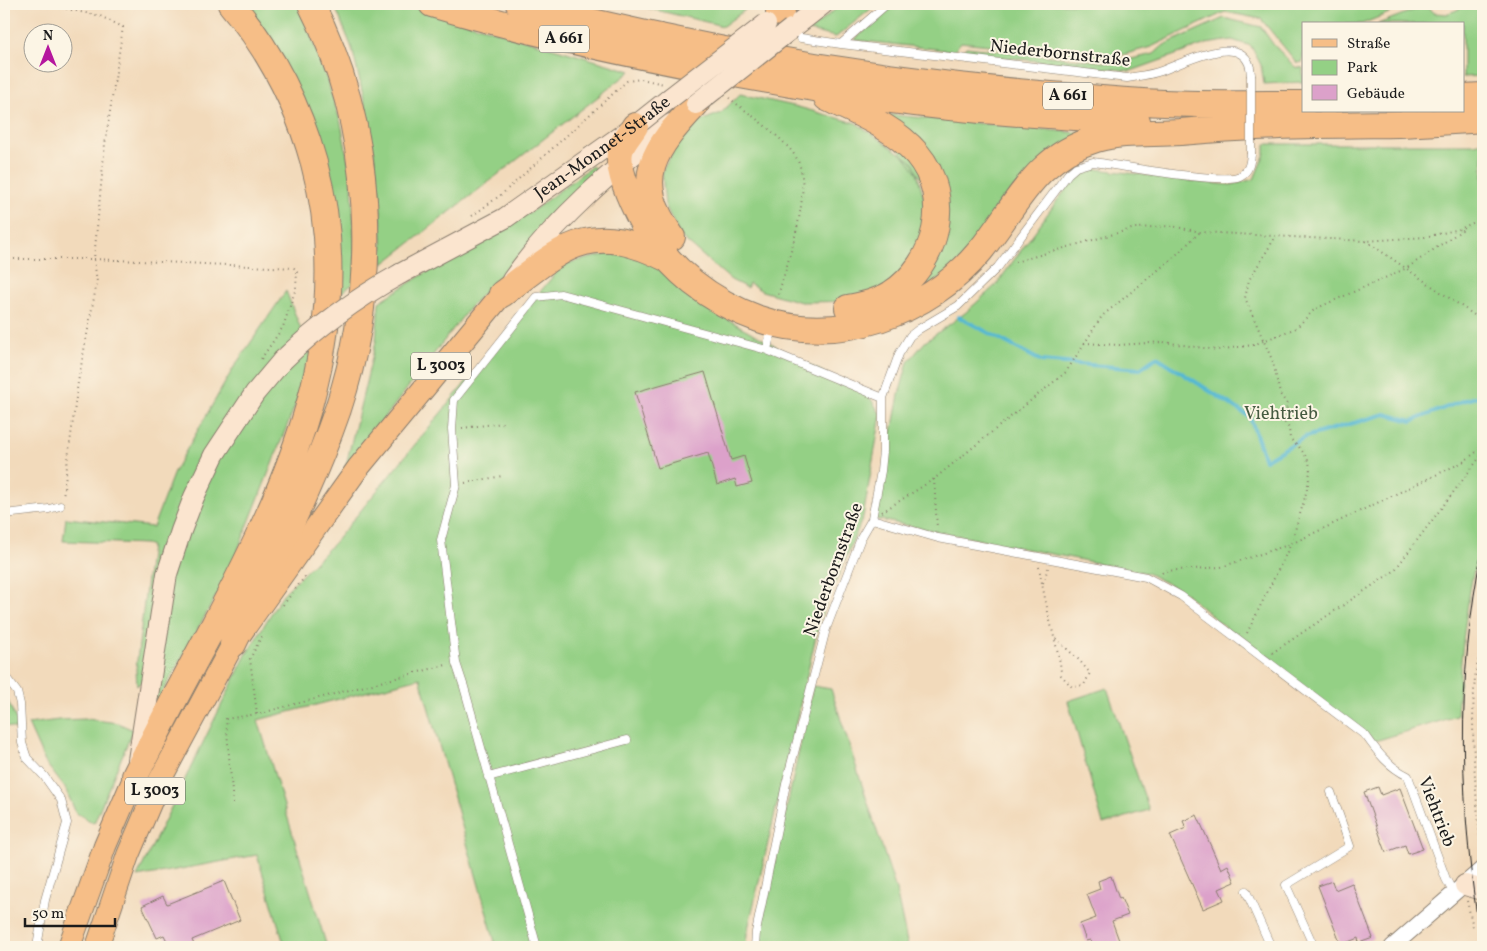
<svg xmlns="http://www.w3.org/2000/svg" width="1487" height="951" viewBox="0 0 1487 951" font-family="Vollkorn,serif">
<rect width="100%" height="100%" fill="#fcf5e5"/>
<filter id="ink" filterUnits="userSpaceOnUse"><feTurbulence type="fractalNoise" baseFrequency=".02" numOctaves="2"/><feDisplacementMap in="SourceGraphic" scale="10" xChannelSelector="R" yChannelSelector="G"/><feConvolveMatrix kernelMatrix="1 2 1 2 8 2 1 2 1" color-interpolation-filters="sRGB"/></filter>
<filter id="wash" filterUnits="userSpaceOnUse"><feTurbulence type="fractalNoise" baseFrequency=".0096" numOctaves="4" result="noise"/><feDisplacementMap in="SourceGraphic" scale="20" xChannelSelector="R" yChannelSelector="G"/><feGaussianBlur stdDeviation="1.12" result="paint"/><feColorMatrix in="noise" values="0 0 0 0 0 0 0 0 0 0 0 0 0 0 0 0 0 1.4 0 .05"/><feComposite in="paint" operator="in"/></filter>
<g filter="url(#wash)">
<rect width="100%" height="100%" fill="#f2dabb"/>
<path fill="#94d085" stroke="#587650" d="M 239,4 L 299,4 L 325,74 L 341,123 L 352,181 L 356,282 L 336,296 L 329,169 L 275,49 Z
M 334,4 L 403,4 L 631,71 L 383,264 L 380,195 L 369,121 L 352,48 Z
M 631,4 L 753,4 L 723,26 Z
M 842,4 L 877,4 L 836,37 L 809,31 Z
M 895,4 L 1411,4 L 1362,24 L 1303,24 L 1303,62 L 1297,63 L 1261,19 L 1225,12 L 1151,47 L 1111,58 L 961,42 L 954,51 L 854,40 Z
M 1471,4 L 1483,4 L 1483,76 L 1463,77 L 1463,24 L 1378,24 L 1427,5 L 1434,13 L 1447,14 Z
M 1224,18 L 1261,27 L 1273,44 L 1295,67 L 1303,68 L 1303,82 L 1264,84 L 1261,65 L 1251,46 L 1232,40 L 1206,44 L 1131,71 L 962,53 L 966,47 L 1113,63 L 1154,54 L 1164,45 Z
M 740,94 L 798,107 L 856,123 L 914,163 L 930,218 L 909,270 L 866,301 L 801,302 L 762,291 L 749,283 L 747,288 L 731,280 L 680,236 L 665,205 L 662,171 L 688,126 L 721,113 Z
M 872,113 L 1090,134 L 946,275 L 899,303 L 945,210 Z
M 1483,142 L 1483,533 C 1466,593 1461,654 1457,716 L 1375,741 L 1242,642 L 1184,592 L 1147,573 L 875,519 L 899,395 L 908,362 L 925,342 L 965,313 L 996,285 L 1059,198 L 1081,172 L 1097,169 L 1208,183 L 1231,185 L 1254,179 L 1265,153 L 1265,144 L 1474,144 Z
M 592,166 L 598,171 L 470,307 L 345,469 L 376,341 L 379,302 L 460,251 L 531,212 Z
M 617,252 L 661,266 L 727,319 L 830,376 L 867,393 L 881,415 L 863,517 L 820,619 L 747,933 L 746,947 L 477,947 L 495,942 L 420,678 L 258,720 L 327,947 L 285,947 L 257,855 L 137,877 L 246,655 L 283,594 L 335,542 L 563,264 Z
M 286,291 L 313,360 L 229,573 L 151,713 L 160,664 L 137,686 L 136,669 L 151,546 L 146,544 L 63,541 L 66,518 L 153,527 L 174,472 L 234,367 Z
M 813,686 L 831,689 L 896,890 L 908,947 L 760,947 L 760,931 Z
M 1107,688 L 1149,810 L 1103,824 L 1068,701 Z
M 4,692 L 21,731 L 4,725 Z
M 87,719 L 118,723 L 133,730 L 94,823 L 76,813 L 65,788 L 45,762 L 28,724 L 59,720 Z"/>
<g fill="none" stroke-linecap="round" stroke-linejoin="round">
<path stroke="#55b8d3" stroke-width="4" d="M 959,317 L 1041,361 L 1140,369 L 1157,357 L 1250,417 L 1265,460 L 1305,437 L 1385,414 L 1412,421 L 1462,401 L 1483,395"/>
</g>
<g id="blocks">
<path fill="#dca1ca" d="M 705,372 L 731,460 L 744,456 L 752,483 L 737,487 L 735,479 L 717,485 L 708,453 L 658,468 L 635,392 Z
M 1378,787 L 1381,795 L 1400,788 L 1423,849 L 1408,854 L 1405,845 L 1386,852 L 1364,792 Z
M 1197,815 L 1221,869 L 1228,865 L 1235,882 L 1219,889 L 1224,900 L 1203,909 L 1170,835 L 1186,828 L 1183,821 Z
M 1111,876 L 1119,899 L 1121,898 L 1128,915 L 1112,921 L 1120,943 L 1109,947 L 1093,947 L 1090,940 L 1086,941 L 1080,924 L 1096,918 L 1087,894 L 1100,889 L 1098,881 Z
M 224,881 L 240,920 L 192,940 L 195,947 L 170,947 L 164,935 L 157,938 L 142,906 L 163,896 L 167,904 Z
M 1332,881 L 1335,890 L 1352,883 L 1373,938 L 1359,943 L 1358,938 L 1341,945 L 1318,886 Z"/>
</g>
</g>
<g filter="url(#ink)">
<use href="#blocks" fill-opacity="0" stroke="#877b6c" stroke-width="1"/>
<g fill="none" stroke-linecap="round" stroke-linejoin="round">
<defs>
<path id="lane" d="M 887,4 L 841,44 L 1127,78 C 1139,76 1150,75 1161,71 C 1184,63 1249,27 1251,75
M 801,38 L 841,44
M 767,350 L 771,331
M 4,514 L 49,509 L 60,506
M 872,519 L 938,538 L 1146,577 L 1181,596 L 1366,736 C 1378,753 1389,767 1408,776 L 1446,879 L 1454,894
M 4,675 L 17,692 L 20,704 L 22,743 L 27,758 L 44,776 L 61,800 L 67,823 L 45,900 L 37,947
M 488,777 L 627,740
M 1246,891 L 1271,947
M 537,947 L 464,687 L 456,663 L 441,540 L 456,485 L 452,429 L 454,400 L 536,297 L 561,294 L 767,350 L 883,398
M 755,947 L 756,932 L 786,784 L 826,629 L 861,538 L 872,519 L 881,471 L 883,451 L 883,398 L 899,354 L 910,336 L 919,329 L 958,306 L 998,267 L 1068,174 L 1076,167 L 1093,162 C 1118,165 1223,185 1240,176 C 1249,171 1250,164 1251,154
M 1314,947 L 1286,885 L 1350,846 L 1331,792"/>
<path id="street" d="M 1392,947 L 1483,868"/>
<g id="secondary">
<path d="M 791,29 L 823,4"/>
<path id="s1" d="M 400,274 L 505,218 L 635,126 L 669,99"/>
<path d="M 512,280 C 555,219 613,170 671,124"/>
<path d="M 138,760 L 167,574 L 181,531 L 194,497 L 214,455 L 255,393 L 282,361"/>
<path d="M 1465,885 L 1483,890"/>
</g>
<path id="primary" d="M 69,947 L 105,846 L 135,776
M 97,947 L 128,855 L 160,780 L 233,644 L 358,468 L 502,294"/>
<path id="highway" d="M 432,4 C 533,34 636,56 740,75 C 807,87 874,99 941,106 C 1006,113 1072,117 1137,121
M 519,4 C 702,51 887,83 1076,97 C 1105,99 1135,102 1164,103 C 1210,105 1257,104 1303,104
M 779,13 L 784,4
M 1463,97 L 1483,96
M 827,98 C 858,113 894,127 917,154 C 954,198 937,264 891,294 C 878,302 863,305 848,308
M 635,126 C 631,133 624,140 621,148 C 614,167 634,207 643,224 C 668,269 711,302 759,319 C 838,346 928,314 980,251 C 1017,206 1034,157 1096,139 C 1123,131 1152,134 1180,132 C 1253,125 1325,125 1398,124 C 1427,123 1455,121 1483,119
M 672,237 C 630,179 654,149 696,104
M 502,294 C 563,248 588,219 666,258
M 233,644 C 270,566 310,490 338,409 C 381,280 374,126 311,4
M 135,776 C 160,726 186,676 213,627 C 290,481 360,332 314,163 C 298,105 270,50 231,4"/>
</defs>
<use href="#lane" stroke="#877b6c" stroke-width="9"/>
<use href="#street" stroke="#877b6c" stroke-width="17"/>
<use href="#secondary" stroke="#877b6c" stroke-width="22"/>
<use href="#primary" stroke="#877b6c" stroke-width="24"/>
<use href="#highway" stroke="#877b6c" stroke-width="28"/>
<path stroke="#877b6c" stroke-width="2" stroke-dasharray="1 4" stroke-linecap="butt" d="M 52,4 L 62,8 L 100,16 L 123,27 L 105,144 L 94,259 L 97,282 L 78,382 L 63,497
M 1432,4 L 1440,7 L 1446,4
M 729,98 C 749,114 785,138 797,159 C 814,191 787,262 778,296
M 472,216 L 502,194 L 627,81 L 641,79 L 664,84
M 1366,241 L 1483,321
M 4,259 L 94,259 L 294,268 L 297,272 L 296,288 L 283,327 L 261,359
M 1015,262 L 1135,228 L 1172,226 L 1200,232 L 1366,241 L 1425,237 L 1460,229 L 1483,218
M 1084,343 L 1119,345 L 1163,342 L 1217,350 L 1253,345 L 1296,328 L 1315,309 L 1407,268 L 1465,228
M 462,428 L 503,423
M 934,479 L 937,528
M 465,483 L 502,476
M 882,512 L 934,479 L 1066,372 L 1102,316 L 1174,257 L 1200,232
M 1039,567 C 1043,590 1048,613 1054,637 C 1057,650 1061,662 1061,675 L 1072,687 L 1084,685 L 1090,673 L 1079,660 L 1054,637
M 1162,573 L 1164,571 L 1221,567 L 1291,544 C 1295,527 1314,478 1309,463 C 1305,453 1298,445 1290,439 L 1289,428 L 1285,423 L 1287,404 L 1280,394 L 1273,362 L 1245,298 L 1249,280 L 1276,236
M 1043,583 L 1048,568
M 283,605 L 307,574
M 1247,633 L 1291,544 L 1463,462 L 1483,447
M 1272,653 L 1394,571 L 1483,453
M 257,714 L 250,659 L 263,633
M 233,804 L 226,719 L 257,714 L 446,665
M 1479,855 L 1481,850 C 1476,793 1470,735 1475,678 C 1477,664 1481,650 1483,636
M 1467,901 L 1473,927 L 1476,927"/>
<use href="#lane" stroke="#fff" stroke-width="8"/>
<use href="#street" stroke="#fff" stroke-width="15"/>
<use href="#secondary" stroke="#fbe5cf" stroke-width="20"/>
<use href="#primary" stroke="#f6be87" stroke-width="22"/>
<use href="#highway" stroke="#f6be87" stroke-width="26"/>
<path stroke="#1c1c1c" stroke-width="1" d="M 1482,947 C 1459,815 1455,677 1483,546"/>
<defs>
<path id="lane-bridge" d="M 1251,75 L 1251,154"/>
<path id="secondary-bridge" d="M 669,99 L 766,24
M 696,104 L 791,29
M 282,361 C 318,326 357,298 400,274"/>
</defs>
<use href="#lane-bridge" stroke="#877b6c" stroke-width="9" stroke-linecap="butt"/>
<use href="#secondary-bridge" stroke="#877b6c" stroke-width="22" stroke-linecap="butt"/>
<use href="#lane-bridge" stroke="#fff" stroke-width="8"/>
<use href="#secondary-bridge" stroke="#fbe5cf" stroke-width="20"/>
</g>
</g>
<g text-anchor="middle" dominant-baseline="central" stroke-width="4" stroke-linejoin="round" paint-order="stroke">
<g fill="#fcf5e5" stroke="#5f5d58" stroke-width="1">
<rect x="539" y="25.5" width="50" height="27" rx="4"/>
<rect x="1043" y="82.5" width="50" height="27" rx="4"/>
<rect x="411" y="352.5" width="60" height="27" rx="4"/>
<rect x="125" y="777.5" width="60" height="27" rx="4"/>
</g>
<g font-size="16" font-weight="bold" fill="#1c1c1c">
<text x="564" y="39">A 661</text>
<text x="1068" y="96">A 661</text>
<text x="441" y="366">L 3003</text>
<text x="155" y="791">L 3003</text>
</g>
<g font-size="18" fill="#1c1c1c" stroke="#fcf5e5">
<text transform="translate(1060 54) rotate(6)">Niederbornstraße</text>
<text stroke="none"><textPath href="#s1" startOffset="239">Jean-Monnet-Straße</textPath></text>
<text transform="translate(834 570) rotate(-70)">Niederbornstraße</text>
<text transform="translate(1436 812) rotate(69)">Viehtrieb</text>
</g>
<g font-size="18" fill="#465b41" stroke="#fcf5e5">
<text x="1281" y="414">Viehtrieb</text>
</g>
</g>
<rect width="1487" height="951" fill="none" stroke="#fcf5e5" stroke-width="20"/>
<rect x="1302" y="22" width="162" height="90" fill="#fcf5e5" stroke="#a29e95"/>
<rect x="1312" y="39" width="25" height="8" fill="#f6be87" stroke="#a29e95"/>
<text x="1347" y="48" font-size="15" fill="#1c1c1c">Straße</text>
<rect x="1312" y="60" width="25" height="15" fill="#94d085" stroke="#a29e95"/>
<text x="1347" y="72" font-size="15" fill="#1c1c1c">Park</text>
<rect x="1312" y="85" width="25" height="15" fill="#dca1ca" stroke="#a29e95"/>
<text x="1347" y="98" font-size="15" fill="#1c1c1c">Gebäude</text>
<g transform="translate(48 48)"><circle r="24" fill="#fcf5e5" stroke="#a29e95"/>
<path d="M0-4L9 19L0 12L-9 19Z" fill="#b5179e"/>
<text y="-8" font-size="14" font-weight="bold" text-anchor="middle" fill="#1c1c1c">N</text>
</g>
<path d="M25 918v8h90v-8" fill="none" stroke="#1c1c1c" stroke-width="2.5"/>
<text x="32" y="918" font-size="15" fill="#1c1c1c" stroke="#fcf5e5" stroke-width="4" paint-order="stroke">50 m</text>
</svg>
